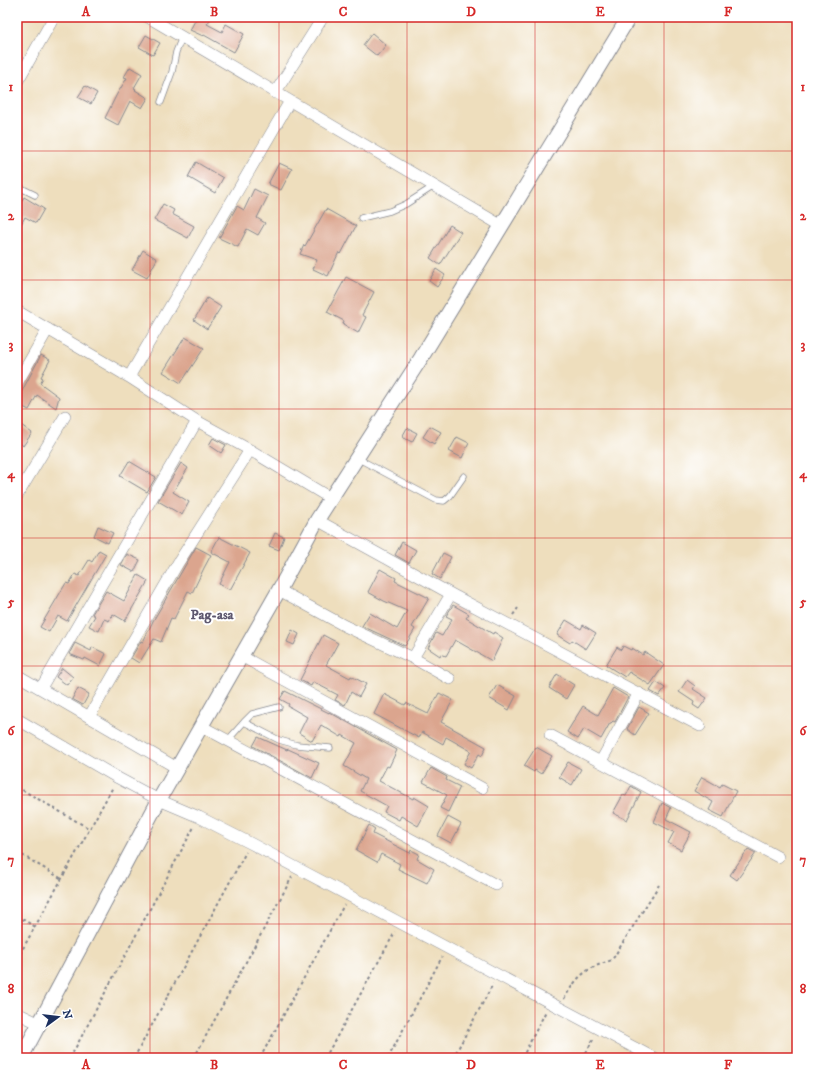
<svg xmlns="http://www.w3.org/2000/svg" width="814" height="1075" viewBox="0 0 814 1075" font-family="'IM FELL DW Pica',serif">
<rect width="100%" height="100%" fill="#fff"/>
<filter id="ink" filterUnits="userSpaceOnUse"><feTurbulence type="fractalNoise" baseFrequency=".025" numOctaves="2"/><feDisplacementMap in="SourceGraphic" scale="8" xChannelSelector="R" yChannelSelector="G"/><feConvolveMatrix kernelMatrix="1 2 1 2 8 2 1 2 1" color-interpolation-filters="sRGB"/></filter>
<filter id="wash" filterUnits="userSpaceOnUse"><feTurbulence type="fractalNoise" baseFrequency=".012" numOctaves="4" result="noise"/><feDisplacementMap in="SourceGraphic" scale="16" xChannelSelector="R" yChannelSelector="G"/><feGaussianBlur stdDeviation="0.9" result="paint"/><feColorMatrix in="noise" values="0 0 0 0 0 0 0 0 0 0 0 0 0 0 0 0 0 1.4 0 .05"/><feComposite in="paint" operator="in"/></filter>
<g filter="url(#wash)">
<rect width="100%" height="100%" fill="#eedebd"/>
<g id="blocks">
<path fill="#dba58e" d="M 197,17 L 212,17 L 207,24 L 222,32 L 226,24 L 244,34 L 234,52 L 204,35 L 203,36 L 190,30 Z
M 372,33 L 386,45 L 377,56 L 363,45 Z
M 146,35 L 160,43 L 153,55 L 139,47 Z
M 130,67 L 142,74 L 134,88 L 136,89 L 135,90 L 148,98 L 142,108 L 130,101 L 118,125 L 105,118 L 117,94 L 127,78 L 124,77 Z
M 85,86 L 97,93 L 91,104 L 78,97 Z
M 196,162 L 223,178 L 215,193 L 188,177 Z
M 279,163 L 292,169 L 281,190 L 268,184 Z
M 254,189 L 268,196 L 257,218 L 265,223 L 258,235 L 247,229 L 238,247 L 219,238 L 237,206 L 244,210 Z
M 24,197 L 44,209 L 36,223 L 25,217 L 17,232 L 17,209 Z
M 163,204 L 174,210 L 172,214 L 194,226 L 188,238 L 154,220 Z
M 326,209 L 356,226 L 341,254 L 339,252 L 328,276 L 313,269 L 317,260 L 300,254 L 304,245 L 305,246 Z
M 450,225 L 461,232 L 440,265 L 430,258 Z
M 143,250 L 157,259 L 147,278 L 132,270 Z
M 436,269 L 445,275 L 437,287 L 429,281 Z
M 346,277 L 374,292 L 362,315 L 366,317 L 358,333 L 343,324 L 344,321 L 327,312 Z
M 207,298 L 221,307 L 207,329 L 194,320 Z
M 185,337 L 204,348 L 181,383 L 163,372 Z
M 41,355 L 50,360 L 41,377 L 43,378 L 40,383 L 59,397 L 56,408 L 37,395 L 29,410 L 17,404 L 17,390 L 22,391 Z
M 17,422 L 32,433 L 23,446 L 17,439 Z
M 430,426 L 441,432 L 434,444 L 423,437 Z
M 407,428 L 417,433 L 412,442 L 402,437 Z
M 457,437 L 469,443 L 462,458 L 449,451 Z
M 213,438 L 226,445 L 221,453 L 209,445 Z
M 129,461 L 156,477 L 147,492 L 120,476 Z
M 181,463 L 188,468 L 173,492 L 189,502 L 182,515 L 158,501 Z
M 98,526 L 113,533 L 108,543 L 94,536 Z
M 275,533 L 284,537 L 279,550 L 269,546 Z
M 219,537 L 250,553 L 230,590 L 219,584 L 230,562 L 211,552 Z
M 402,542 L 416,550 L 409,563 L 395,555 Z
M 196,547 L 211,555 L 204,568 L 192,593 L 188,591 L 174,619 L 171,618 L 161,642 L 154,639 L 139,663 L 131,658 L 141,641 L 143,642 L 153,621 Z
M 99,550 L 106,554 L 67,621 L 58,616 L 49,632 L 40,627 L 66,583 L 69,584 L 75,574 L 79,576 L 89,560 L 92,562 Z
M 443,553 L 451,557 L 440,579 L 432,574 Z
M 127,554 L 140,560 L 134,572 L 121,565 Z
M 380,569 L 396,578 L 395,581 L 429,598 L 412,627 L 415,629 L 405,646 L 362,626 L 370,613 L 397,629 L 407,611 L 384,601 L 368,592 Z
M 138,575 L 148,581 L 125,621 L 113,614 L 109,621 L 104,619 L 99,631 L 89,626 L 95,616 L 92,614 L 106,591 L 124,601 Z
M 453,605 L 469,614 L 466,618 L 493,634 L 494,632 L 503,638 L 492,661 L 455,640 L 446,656 L 441,654 L 440,656 L 428,648 L 436,633 L 442,636 L 452,619 L 446,616 Z
M 566,620 L 581,629 L 583,625 L 596,633 L 586,649 L 572,640 L 570,643 L 557,635 Z
M 292,630 L 299,634 L 294,645 L 287,642 Z
M 323,635 L 338,643 L 326,665 L 350,678 L 351,676 L 366,684 L 359,697 L 351,692 L 345,705 L 335,700 L 338,695 L 313,682 L 311,686 L 300,680 Z
M 75,643 L 91,651 L 92,647 L 106,654 L 100,666 L 85,658 L 84,660 L 69,654 Z
M 623,646 L 631,650 L 632,648 L 643,655 L 645,652 L 664,665 L 650,685 L 629,672 L 625,677 L 606,665 L 617,647 L 621,650 Z
M 62,668 L 73,677 L 67,685 L 56,677 Z
M 557,674 L 574,685 L 566,699 L 549,688 Z
M 687,680 L 695,686 L 693,689 L 707,698 L 699,709 L 693,705 L 694,702 L 679,692 Z
M 656,682 L 665,688 L 659,696 L 650,691 Z
M 497,685 L 516,696 L 509,710 L 489,698 Z
M 78,688 L 89,694 L 83,705 L 72,699 Z
M 613,688 L 628,697 L 615,722 L 613,721 L 611,723 L 610,723 L 601,739 L 584,729 L 578,739 L 567,732 L 583,706 L 598,715 Z
M 285,691 L 329,713 L 329,712 L 397,750 L 389,767 L 387,766 L 379,781 L 413,799 L 414,797 L 429,806 L 418,826 L 401,816 L 399,820 L 384,812 L 387,806 L 360,791 L 366,779 L 344,766 L 356,743 L 342,735 L 341,737 L 321,725 L 312,741 L 299,733 L 307,717 L 288,706 L 289,704 L 280,699 Z
M 439,693 L 453,700 L 441,722 L 486,747 L 482,756 L 479,754 L 471,768 L 464,764 L 471,751 L 446,737 L 443,744 L 422,732 L 419,738 L 374,714 L 384,694 L 405,705 L 406,703 L 428,714 Z
M 639,707 L 649,713 L 635,735 L 627,729 Z
M 258,737 L 287,750 L 288,749 L 319,763 L 312,778 L 253,746 Z
M 536,747 L 552,756 L 541,774 L 535,770 L 534,772 L 524,766 Z
M 568,762 L 581,769 L 572,785 L 559,777 Z
M 431,768 L 447,777 L 446,780 L 460,787 L 448,812 L 440,808 L 447,795 L 423,782 Z
M 702,777 L 720,787 L 722,784 L 736,791 L 723,817 L 709,810 L 713,802 L 694,791 Z
M 631,786 L 641,792 L 627,820 L 613,813 L 623,795 L 626,796 Z
M 662,803 L 671,808 L 666,819 L 691,832 L 681,850 L 668,843 L 674,832 L 654,822 Z
M 448,817 L 461,824 L 451,843 L 438,836 Z
M 369,825 L 375,829 L 373,834 L 410,853 L 411,850 L 419,854 L 417,859 L 434,869 L 427,883 L 398,869 L 400,864 L 381,854 L 377,862 L 356,850 Z
M 748,849 L 756,853 L 737,880 L 730,875 Z"/>
</g>
</g>
<g filter="url(#ink)">
<use href="#blocks" fill-opacity="0" stroke="#84868e" stroke-width="1"/>
<g fill="none" stroke-linecap="round" stroke-linejoin="round">
<defs>
<path id="service" d="M 161,102 L 172,72 L 176,52 L 182,37
M 17,186 L 35,195
M 361,218 L 390,211 L 406,204 L 434,186
M 357,458 L 436,500 L 444,501 L 450,496 L 464,476
M 244,722 L 252,714 L 279,707
M 228,740 L 244,722 L 279,740 L 297,745 L 330,748"/>
<path id="minor" d="M 148,17 L 502,226
M 17,82 L 54,17
M 275,93 L 323,17
M 17,311 L 129,377 L 197,421 L 250,450 L 330,498
M 129,377 L 290,101
M 17,383 L 48,329
M 17,496 L 65,416
M 317,520 L 451,594 L 700,726
M 279,590 L 345,626 L 413,658 L 450,679
M 241,656 L 482,788
M 413,658 L 451,594
M 17,675 L 177,768
M 41,688 L 197,421
M 89,717 L 178,563 L 250,450
M 17,719 L 118,778 L 159,800 L 199,817 L 250,843 L 654,1058
M 201,726 L 496,885
M 550,735 L 778,857
M 601,761 L 639,693
M 17,1013 L 40,1024"/>
<path id="tertiary" d="M 21,1058 L 159,800 L 279,590 L 317,520 L 421,358 L 629,17"/>
</defs>
<use href="#service" stroke="#84868e" stroke-width="7"/>
<use href="#minor" stroke="#84868e" stroke-width="12"/>
<use href="#tertiary" stroke="#84868e" stroke-width="16"/>
<path stroke="#84868e" stroke-width="2" stroke-dasharray="3 3" stroke-linecap="butt" d="M 513,615 L 518,608
M 17,787 L 90,829
M 17,852 L 62,879
M 17,916 L 36,927
M 17,959 L 113,787
M 564,999 C 578,975 585,969 612,960 L 659,885
M 70,1058 L 194,827
M 134,1058 L 246,852
M 194,1058 L 292,877
M 260,1058 L 344,905
M 325,1058 L 395,932
M 388,1058 L 442,957
M 453,1058 L 493,984
M 522,1058 L 546,1011
M 583,1058 L 594,1038"/>
<use href="#service" stroke="#fff" stroke-width="5.5"/>
<use href="#minor" stroke="#fff" stroke-width="11"/>
<use href="#tertiary" stroke="#fff" stroke-width="14"/>
</g>
</g>
<path fill="none" stroke="#d62828" stroke-width="1" stroke-opacity="0.55" d="M 150,17 L 150,1058M 279,17 L 279,1058M 407,17 L 407,1058M 535,17 L 535,1058M 664,17 L 664,1058M 17,151 L 797,151M 17,280 L 797,280M 17,409 L 797,409M 17,538 L 797,538M 17,666 L 797,666M 17,795 L 797,795M 17,924 L 797,924"/>
<g text-anchor="middle" dominant-baseline="central" stroke-width="4" stroke-linejoin="round" paint-order="stroke">
<g font-size="14" font-weight="bold" fill="#5e586f" stroke="#fff">
<text x="212" y="615">Pag-asa</text>
</g>
</g>
<rect width="814" height="1075" fill="none" stroke="#fff" stroke-width="44"/>
<g transform="translate(58 1017) rotate(75)" stroke="#ffffff" stroke-width="3" paint-order="stroke">
<path d="M0-3L7 15L0 10L-7 15Z" fill="#1b2f5e"/>
<text y="-6" font-size="11" font-weight="bold" text-anchor="middle" fill="#1b2f5e">N</text>
</g>
<rect x="22" y="22" width="770" height="1031" fill="none" stroke="#d62828" stroke-width="1.5"/>
<g font-size="13" text-anchor="middle" font-weight="bold" fill="#d62828">
<text x="86" y="16">A</text>
<text x="214" y="16">B</text>
<text x="343" y="16">C</text>
<text x="471" y="16">D</text>
<text x="600" y="16">E</text>
<text x="728" y="16">F</text>
<text x="11" y="91">1</text>
<text x="803" y="91">1</text>
<text x="11" y="220">2</text>
<text x="803" y="220">2</text>
<text x="11" y="349">3</text>
<text x="803" y="349">3</text>
<text x="11" y="478">4</text>
<text x="803" y="478">4</text>
<text x="11" y="606">5</text>
<text x="803" y="606">5</text>
<text x="11" y="735">6</text>
<text x="803" y="735">6</text>
<text x="11" y="864">7</text>
<text x="803" y="864">7</text>
<text x="11" y="993">8</text>
<text x="803" y="993">8</text>
<text x="86" y="1069">A</text>
<text x="214" y="1069">B</text>
<text x="343" y="1069">C</text>
<text x="471" y="1069">D</text>
<text x="600" y="1069">E</text>
<text x="728" y="1069">F</text>
</g>
</svg>
